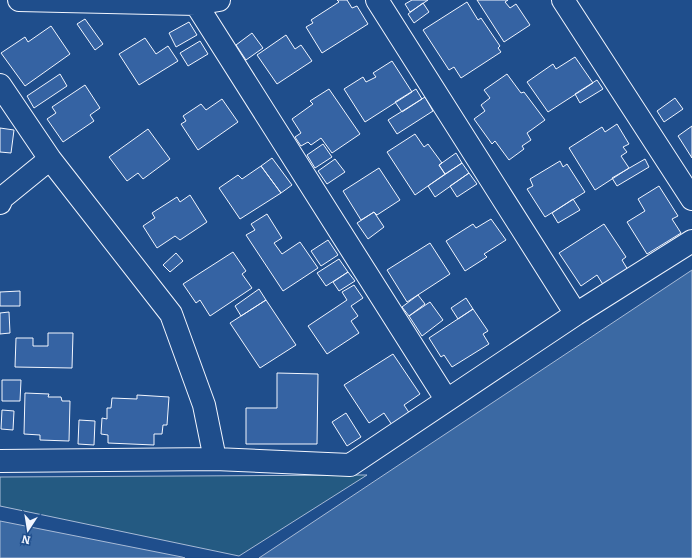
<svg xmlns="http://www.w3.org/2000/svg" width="692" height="558" viewBox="0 0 692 558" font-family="Bitter,serif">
<rect width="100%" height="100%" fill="#1f4e8c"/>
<path fill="#245a82" stroke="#a8bbd7" d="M 367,475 L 239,556 L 0,506 L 0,477 Z"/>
<path fill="#3b69a3" stroke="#a8bbd7" d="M 692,270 L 692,558 L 259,558 Z
M 0,521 L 182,557 L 185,558 L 0,558 Z"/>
<path fill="#3563a3" stroke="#f2f6ff" d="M 337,0 L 347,0 L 352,8 L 357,6 L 368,24 L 322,53 L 306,27 L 313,23 L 311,20 L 339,2 Z
M 412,0 L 428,0 L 410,12 L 405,4 Z
M 477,0 L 508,0 L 505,2 L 510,8 L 516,4 L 530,25 L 504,42 Z
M 467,2 L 478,20 L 481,18 L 500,46 L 498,48 L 501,52 L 461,78 L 454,67 L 449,70 L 423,30 Z
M 423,3 L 429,12 L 414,23 L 408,14 Z
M 85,19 L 103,44 L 95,50 L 77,24 Z
M 189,22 L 197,35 L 176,47 L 169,33 Z
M 51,26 L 70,54 L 25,86 L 1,53 L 25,37 L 28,42 Z
M 252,33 L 263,48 L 246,60 L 236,45 Z
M 286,35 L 295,49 L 301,45 L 312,61 L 277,84 L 257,55 Z
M 145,38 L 156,54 L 168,46 L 178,61 L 139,85 L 119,54 Z
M 200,41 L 208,54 L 188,66 L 180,53 Z
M 575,57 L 593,83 L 548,112 L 527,82 L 553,64 L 556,69 Z
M 392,61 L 412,92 L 365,122 L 344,89 L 363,77 L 366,82 L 376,77 L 373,73 Z
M 60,74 L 67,86 L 34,108 L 27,96 Z
M 507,74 L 521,93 L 524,92 L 545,120 L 527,133 L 531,140 L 522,146 L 524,149 L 509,160 L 495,141 L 492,144 L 474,119 L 485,111 L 481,105 L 490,98 L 484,90 Z
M 597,80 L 603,89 L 580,103 L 575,94 Z
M 85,85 L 100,108 L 90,115 L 94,121 L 63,142 L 47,119 L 56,113 L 52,107 Z
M 329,89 L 360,134 L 332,153 L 321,138 L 311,145 L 308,142 L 301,146 L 295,137 L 301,133 L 292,119 L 313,104 L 310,101 Z
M 416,89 L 422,99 L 402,112 L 395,102 Z
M 425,97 L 433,111 L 397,134 L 388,120 Z
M 675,98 L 683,109 L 664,122 L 657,111 Z
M 222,99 L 238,122 L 198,150 L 181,124 L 186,121 L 183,116 L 201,104 L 206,110 Z
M 617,124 L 629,144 L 623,147 L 627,152 L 621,156 L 629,168 L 595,190 L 569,148 L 602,127 L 605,132 Z
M 692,126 L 692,158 L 678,136 Z
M 0,128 L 14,130 L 11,153 L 0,152 Z
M 148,129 L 170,159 L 143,179 L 138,173 L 127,181 L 109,157 Z
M 415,134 L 424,147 L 428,144 L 442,163 L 439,165 L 445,174 L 415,195 L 387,152 Z
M 323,144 L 332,157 L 315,168 L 307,155 Z
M 456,153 L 462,163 L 445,174 L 439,165 Z
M 272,158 L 292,185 L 281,193 L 261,166 Z
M 335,159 L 345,172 L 327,184 L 318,171 Z
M 645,159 L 649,167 L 617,186 L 612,178 Z
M 560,161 L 563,167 L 567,164 L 585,192 L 545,217 L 527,189 L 533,186 L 530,179 Z
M 462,163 L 469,173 L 435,197 L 428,186 Z
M 261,166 L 281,193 L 240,219 L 219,188 L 238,175 L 242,179 Z
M 379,168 L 400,200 L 377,215 L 374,212 L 361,220 L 343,191 Z
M 469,173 L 477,184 L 457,197 L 450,186 Z
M 659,186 L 678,216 L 672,219 L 681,233 L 647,254 L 627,222 L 645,211 L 638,199 Z
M 190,195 L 207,222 L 180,240 L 175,236 L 157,248 L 143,226 L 155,218 L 152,213 L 177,197 L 180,202 Z
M 573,199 L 580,210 L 558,223 L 552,213 Z
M 374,212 L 384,227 L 368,239 L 357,223 Z
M 267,214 L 282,238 L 274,243 L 282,254 L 300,242 L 318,268 L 283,291 L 246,235 L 255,230 L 251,224 Z
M 491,219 L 506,240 L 484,254 L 487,257 L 465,271 L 446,241 L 473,224 L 476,228 Z
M 604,224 L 626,257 L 622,260 L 628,270 L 604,286 L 597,275 L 581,286 L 559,253 Z
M 328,240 L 338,255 L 321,266 L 311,251 Z
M 430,243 L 450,274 L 407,302 L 387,270 Z
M 233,252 L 246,271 L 242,274 L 252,288 L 210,316 L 200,300 L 196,303 L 183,284 Z
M 176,253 L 183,261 L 170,272 L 163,265 Z
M 339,259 L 348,272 L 326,286 L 317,273 Z
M 348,272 L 355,281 L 339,291 L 333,282 Z
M 354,285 L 363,298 L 351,306 L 358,316 L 351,321 L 359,333 L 327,354 L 308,326 L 347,300 L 342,292 Z
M 259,289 L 266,300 L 241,316 L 235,306 Z
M 20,291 L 20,306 L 0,306 L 0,292 Z
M 418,295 L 425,304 L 409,316 L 402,307 Z
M 466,298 L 473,309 L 458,319 L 451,308 Z
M 266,300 L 296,345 L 260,368 L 230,323 Z
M 430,302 L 443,320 L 422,336 L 409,316 Z
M 473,309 L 488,331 L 483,334 L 489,344 L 452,367 L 444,355 L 441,357 L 429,338 Z
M 9,312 L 10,333 L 0,334 L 0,313 Z
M 48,333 L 73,333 L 72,368 L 15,367 L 16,338 L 33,338 L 33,346 L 48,346 Z
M 393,354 L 420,394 L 404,405 L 410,414 L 392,425 L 384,413 L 369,423 L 344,385 Z
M 277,373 L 318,374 L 317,444 L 246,444 L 246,408 L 277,408 Z
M 2,380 L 21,380 L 20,401 L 2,401 Z
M 25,393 L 49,394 L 48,397 L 61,397 L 62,401 L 70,401 L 69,441 L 40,440 L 40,435 L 24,434 Z
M 137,395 L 169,397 L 167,425 L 163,425 L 162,434 L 154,434 L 154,445 L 108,443 L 108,435 L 101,434 L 102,418 L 107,419 L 107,408 L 111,408 L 112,398 L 137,399 Z
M 2,410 L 14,411 L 13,430 L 1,429 Z
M 346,413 L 361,437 L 347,446 L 332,422 Z
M 79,420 L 95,421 L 94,445 L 78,444 Z"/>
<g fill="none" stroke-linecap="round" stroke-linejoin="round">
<defs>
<path id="street" d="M 19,0 L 196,4 L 219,0
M 377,0 L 576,314
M 563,0 L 692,199
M 196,4 L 446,399
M 0,85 L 50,159 L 171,314 L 204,405 L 215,459
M 0,203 L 2,198 L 50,159
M 0,461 L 215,459 L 350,465 L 576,314 L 692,241"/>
</defs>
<use href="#street" stroke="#f2f6ff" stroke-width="24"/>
<use href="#street" stroke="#1f4e8c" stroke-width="22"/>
</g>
<g transform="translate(28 530) rotate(192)" stroke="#1f4e8c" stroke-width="3" paint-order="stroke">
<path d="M0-3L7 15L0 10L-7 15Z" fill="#f2f6ff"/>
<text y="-6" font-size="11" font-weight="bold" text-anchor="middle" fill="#f2f6ff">N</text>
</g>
</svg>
